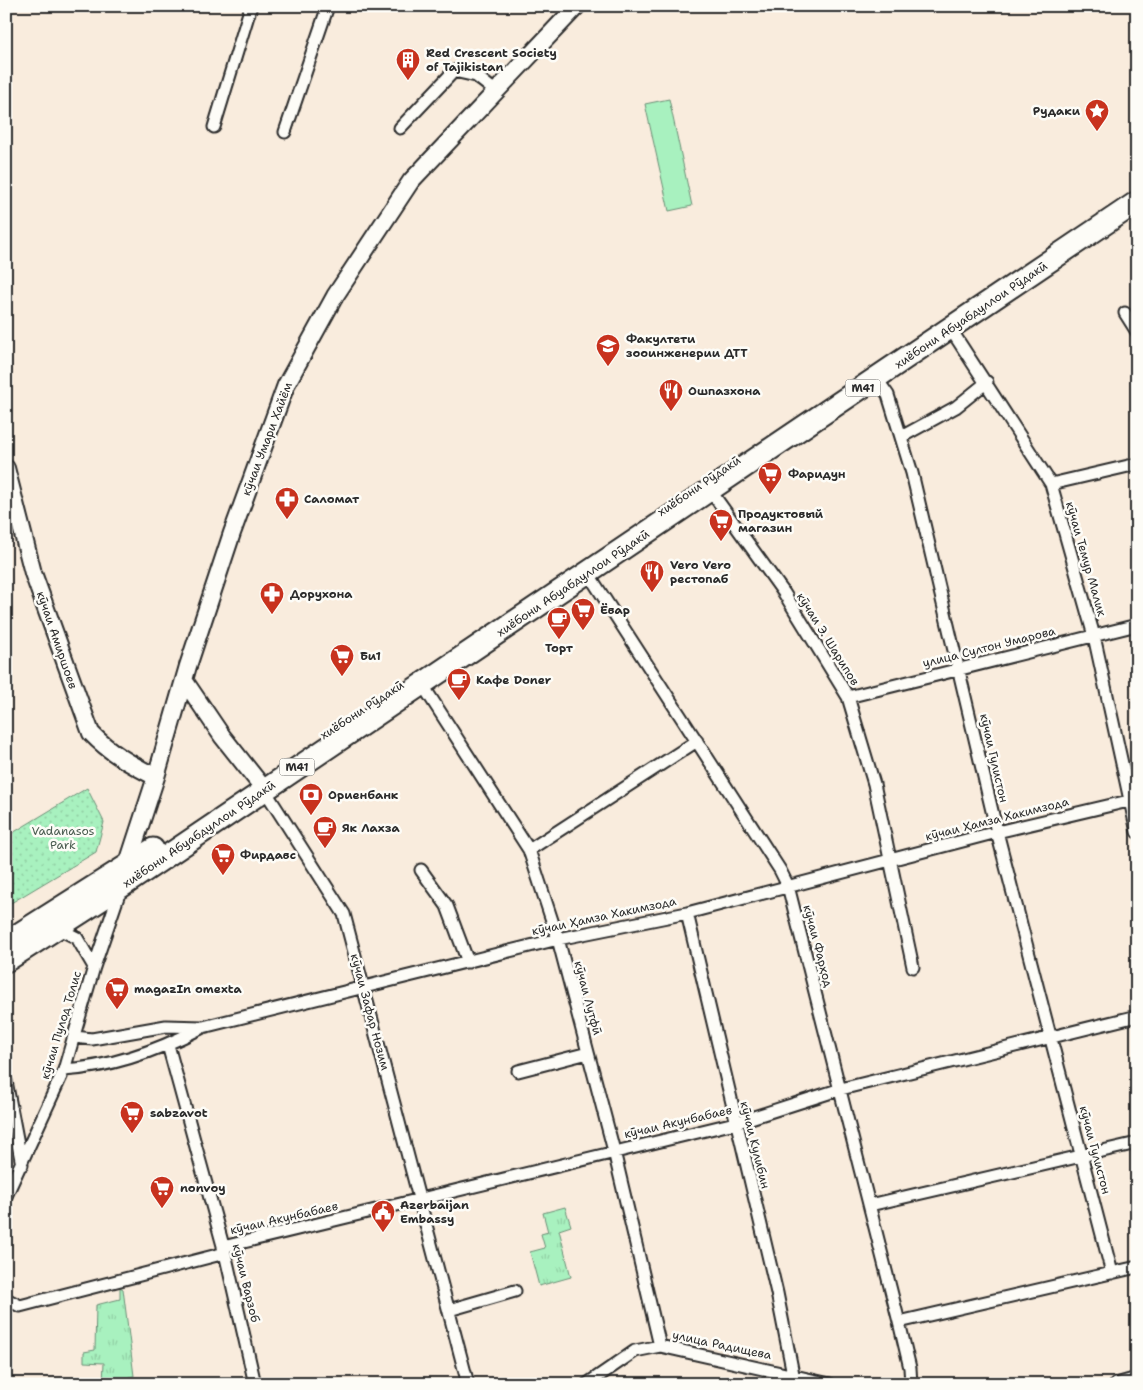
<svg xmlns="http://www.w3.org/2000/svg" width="1143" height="1390" viewBox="0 0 1143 1390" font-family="'Shantell Sans',sans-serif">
<defs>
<pattern id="grass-tufts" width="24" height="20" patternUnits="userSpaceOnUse" patternTransform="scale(1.25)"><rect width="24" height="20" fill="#a8f1bf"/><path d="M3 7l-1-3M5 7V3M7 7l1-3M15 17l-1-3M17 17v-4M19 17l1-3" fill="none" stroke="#91cfa4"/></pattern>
<pattern id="park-dots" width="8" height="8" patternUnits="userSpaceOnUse" patternTransform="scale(1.25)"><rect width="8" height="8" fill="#a8f1bf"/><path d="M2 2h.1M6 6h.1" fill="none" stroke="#91cfa4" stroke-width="1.8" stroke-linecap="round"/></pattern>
</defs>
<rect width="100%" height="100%" fill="#f9ecdd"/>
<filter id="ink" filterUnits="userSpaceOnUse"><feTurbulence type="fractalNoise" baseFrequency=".02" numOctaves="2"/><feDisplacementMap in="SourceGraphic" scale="10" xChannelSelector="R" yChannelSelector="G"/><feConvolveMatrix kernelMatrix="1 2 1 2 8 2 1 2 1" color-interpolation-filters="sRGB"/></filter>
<g filter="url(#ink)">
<path fill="url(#grass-tufts)" stroke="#6a8e75" d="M 565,1207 L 571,1226 L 559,1230 L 571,1277 L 539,1286 L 530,1252 L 545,1248 L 541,1234 L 548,1232 L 543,1213 Z
M 120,1287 L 123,1289 L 134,1376 L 125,1378 L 126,1384 L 83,1384 L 103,1382 L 104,1363 L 84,1362 L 84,1352 L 95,1350 L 96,1305 L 120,1299 Z"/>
<path fill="url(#park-dots)" stroke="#6a8e75" d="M 87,788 L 104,822 L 96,852 L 6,906 L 6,837 Z"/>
<path fill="#a8f1bf" stroke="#6a8e75" d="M 669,99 L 692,206 L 669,211 L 645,104 Z"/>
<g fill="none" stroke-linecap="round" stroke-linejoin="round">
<defs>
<path id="street" d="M 214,127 L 251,6
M 400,128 L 454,71 L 476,76 L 495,91
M 285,132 L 328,6
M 1125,313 L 1137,332
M 948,325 L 1051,484 L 1094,636 L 1137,832
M 874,375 L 888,395 L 912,473 L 997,832 L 1112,1273
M 901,437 L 956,407 L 987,382
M 1051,484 L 1137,464
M 707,486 L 784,593 L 848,697 L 874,784 L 913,967
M 586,570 L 780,870 L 788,886 L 899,1322 L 910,1368 L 911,1384
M 422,684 L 529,850 L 558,939 L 614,1151 L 660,1346
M 848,697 L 1137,625
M 264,789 L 344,914 L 468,1384
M 529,850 L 697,741
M 421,870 L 447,906 L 468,962
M 687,913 L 777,1293 L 793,1374 L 793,1384
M 57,928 L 77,938 L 94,967
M 75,1037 L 92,1039 L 166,1026 L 203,1027 L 558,939 L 687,913 L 997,832 L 1137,799
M 168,1045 L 225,1253 L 255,1384
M 64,1070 C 112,1067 159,1050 201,1028
M 518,1071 L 588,1053
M 6,1081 L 22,1165
M 6,1196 L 64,1070 L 94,967 L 121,888
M 870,1205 L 1137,1143
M 223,1247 L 735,1123 L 841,1089 L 1137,1016
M 6,1299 L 20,1306 L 225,1253
M 449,1310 L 515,1291
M 899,1322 L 1137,1267
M 587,1384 L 635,1351 L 660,1346 L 830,1384
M 1116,1384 L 1137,1378"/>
<path id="secondary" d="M 6,468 L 33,573 L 91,733 C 110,753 132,765 156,777
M 184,680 L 222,736 L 264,789
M 126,869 L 156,777 L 188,666 L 232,533 L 286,385 L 335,296 L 411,181 L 577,6"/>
<path id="highway" d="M 6,942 L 153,849
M 6,961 L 121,887 L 1137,202"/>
</defs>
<use href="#street" stroke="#2b2b2b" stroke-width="15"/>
<use href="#secondary" stroke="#2b2b2b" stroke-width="20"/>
<use href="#highway" stroke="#2b2b2b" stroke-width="25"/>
<use href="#street" stroke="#fdfcf7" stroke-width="11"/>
<use href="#secondary" stroke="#fdfcf7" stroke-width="16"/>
<use href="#highway" stroke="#fdfcf7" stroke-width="21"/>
</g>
</g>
<defs>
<symbol id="building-pin" viewBox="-11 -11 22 30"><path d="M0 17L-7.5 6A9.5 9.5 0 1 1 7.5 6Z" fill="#c8321e" stroke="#fdfcf7"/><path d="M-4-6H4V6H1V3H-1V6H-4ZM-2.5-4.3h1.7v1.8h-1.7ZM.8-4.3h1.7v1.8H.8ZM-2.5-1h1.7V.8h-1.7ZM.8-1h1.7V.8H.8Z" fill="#fff"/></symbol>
<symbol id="sight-pin" viewBox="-11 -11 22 30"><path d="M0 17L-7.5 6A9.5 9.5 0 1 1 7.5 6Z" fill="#c8321e" stroke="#fdfcf7"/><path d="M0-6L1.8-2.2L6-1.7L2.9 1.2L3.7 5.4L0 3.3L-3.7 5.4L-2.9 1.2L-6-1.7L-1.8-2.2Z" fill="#fff"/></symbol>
<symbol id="university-pin" viewBox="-11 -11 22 30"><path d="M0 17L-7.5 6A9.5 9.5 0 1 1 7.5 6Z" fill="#c8321e" stroke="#fdfcf7"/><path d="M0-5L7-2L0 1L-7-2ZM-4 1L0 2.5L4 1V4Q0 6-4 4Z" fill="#fff"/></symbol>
<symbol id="restaurant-pin" viewBox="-11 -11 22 30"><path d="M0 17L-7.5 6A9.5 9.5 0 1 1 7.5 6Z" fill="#c8321e" stroke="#fdfcf7"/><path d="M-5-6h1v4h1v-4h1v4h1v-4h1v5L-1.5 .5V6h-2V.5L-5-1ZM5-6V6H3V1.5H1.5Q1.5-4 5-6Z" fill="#fff"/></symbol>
<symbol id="supermarket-pin" viewBox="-11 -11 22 30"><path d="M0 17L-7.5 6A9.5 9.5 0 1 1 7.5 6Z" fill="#c8321e" stroke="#fdfcf7"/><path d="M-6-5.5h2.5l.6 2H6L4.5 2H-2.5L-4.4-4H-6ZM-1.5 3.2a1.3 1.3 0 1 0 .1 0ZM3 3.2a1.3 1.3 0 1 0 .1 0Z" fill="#fff"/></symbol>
<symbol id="pharmacy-pin" viewBox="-11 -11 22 30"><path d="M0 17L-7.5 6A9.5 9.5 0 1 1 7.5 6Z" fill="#c8321e" stroke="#fdfcf7"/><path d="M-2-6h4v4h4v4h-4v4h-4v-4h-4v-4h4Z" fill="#fff"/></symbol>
<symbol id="cafe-pin" viewBox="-11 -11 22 30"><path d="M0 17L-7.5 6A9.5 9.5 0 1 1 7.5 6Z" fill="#c8321e" stroke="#fdfcf7"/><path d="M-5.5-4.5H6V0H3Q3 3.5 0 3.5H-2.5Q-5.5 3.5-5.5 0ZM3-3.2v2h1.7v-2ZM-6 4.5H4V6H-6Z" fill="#fff"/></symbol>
<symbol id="bank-pin" viewBox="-11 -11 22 30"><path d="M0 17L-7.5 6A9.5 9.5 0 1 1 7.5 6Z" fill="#c8321e" stroke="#fdfcf7"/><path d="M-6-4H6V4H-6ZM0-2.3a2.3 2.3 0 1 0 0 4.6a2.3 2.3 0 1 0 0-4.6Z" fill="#fff"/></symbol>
<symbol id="civic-pin" viewBox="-11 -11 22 30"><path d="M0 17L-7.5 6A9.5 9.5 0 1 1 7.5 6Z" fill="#c8321e" stroke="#fdfcf7"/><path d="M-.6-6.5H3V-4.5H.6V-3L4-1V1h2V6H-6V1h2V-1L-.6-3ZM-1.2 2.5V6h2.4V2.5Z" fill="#fff"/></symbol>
</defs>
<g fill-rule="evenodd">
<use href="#building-pin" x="394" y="46" width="28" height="38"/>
<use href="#sight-pin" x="1083" y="97" width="28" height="38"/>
<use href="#university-pin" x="594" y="332" width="28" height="38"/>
<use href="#restaurant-pin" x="657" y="377" width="28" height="38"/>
<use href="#supermarket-pin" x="756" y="460" width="28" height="38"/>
<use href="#pharmacy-pin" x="273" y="485" width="28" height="38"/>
<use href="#supermarket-pin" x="707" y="507" width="28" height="38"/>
<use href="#restaurant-pin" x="638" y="558" width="28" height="38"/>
<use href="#pharmacy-pin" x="258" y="580" width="28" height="38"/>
<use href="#supermarket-pin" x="569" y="596" width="28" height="38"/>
<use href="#cafe-pin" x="545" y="605" width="28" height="38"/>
<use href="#supermarket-pin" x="328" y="642" width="28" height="38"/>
<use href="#cafe-pin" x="445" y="666" width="28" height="38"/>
<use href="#bank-pin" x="297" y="781" width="28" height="38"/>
<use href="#cafe-pin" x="311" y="814" width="28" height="38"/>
<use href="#supermarket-pin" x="209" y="841" width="28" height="38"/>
<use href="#supermarket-pin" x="103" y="975" width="28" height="38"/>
<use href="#supermarket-pin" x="118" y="1099" width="28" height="38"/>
<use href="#supermarket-pin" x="148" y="1174" width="28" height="38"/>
<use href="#civic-pin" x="369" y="1198" width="28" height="38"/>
</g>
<g text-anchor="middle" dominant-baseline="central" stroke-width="5" stroke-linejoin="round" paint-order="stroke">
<g fill="#fdfcf7" stroke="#6a6a68" stroke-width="1">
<rect x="845.5" y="379.5" width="35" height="17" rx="4"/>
<rect x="279.5" y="758.5" width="35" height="17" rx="4"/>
</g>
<g font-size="11" font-weight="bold" fill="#2b2b2b">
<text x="863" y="388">M41</text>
<text x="297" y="767">M41</text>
</g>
<g font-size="12" font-weight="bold" fill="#2b2b2b" stroke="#fdfcf7" text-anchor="start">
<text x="426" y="53">Red Crescent Society<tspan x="426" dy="14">of Tajikistan</tspan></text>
<text x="1080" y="111" text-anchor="end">Рудаки</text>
<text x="626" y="339">Факултети<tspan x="626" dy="14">зооинженерии ДТТ</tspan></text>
<text x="688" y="391">Oшпазхона</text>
<text x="788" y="474">Фаридун</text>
<text x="304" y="499">Саломат</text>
<text x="738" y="514">Продуктовый<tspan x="738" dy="14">магазин</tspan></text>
<text x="670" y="565">Vero Vero<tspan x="670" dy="14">рестопаб</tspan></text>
<text x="290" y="594">Дорухона</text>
<text x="600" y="610">Ёвар</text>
<text x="559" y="648" text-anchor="middle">Торт</text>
<text x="360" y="656">Би1</text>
<text x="476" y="680">Кафе Doner</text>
<text x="328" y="795">Ориенбанк</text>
<text x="342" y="828">Як Лахза</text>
<text x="240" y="855">Фирдавс</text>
<text x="134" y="989">magazIn omexta</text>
<text x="150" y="1113">sabzavot</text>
<text x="180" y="1188">nonvoy</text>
<text x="400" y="1205">Azerbaijan<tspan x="400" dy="14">Embassy</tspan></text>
</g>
<g font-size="12" fill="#2b2b2b" stroke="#fdfcf7">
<text transform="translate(971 315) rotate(-34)">хиёбони Абуабдуллои Рӯдакӣ</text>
<text transform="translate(267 439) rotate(-69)">кӯчаи Умари Хайём</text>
<text transform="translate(699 486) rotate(-34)">хиёбони Рӯдакӣ</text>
<text transform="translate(1086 559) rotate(74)">кӯчаи Темур Малик</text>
<text transform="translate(573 583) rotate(-34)">хиёбони Абуабдуллои Рӯдакӣ</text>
<text transform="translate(828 639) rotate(58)">кӯчаи Э. Шарипов</text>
<text transform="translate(57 640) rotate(71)">кӯчаи Амиршоев</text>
<text transform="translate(989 647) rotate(-14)">улица Султон Умарова</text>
<text transform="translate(362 710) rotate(-33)">хиёбони Рӯдакӣ</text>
<text transform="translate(994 758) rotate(77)">кӯчаи Гулистон</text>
<text transform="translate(997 819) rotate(-14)">кӯчаи Ҳамза Хакимзода</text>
<text transform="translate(199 834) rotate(-34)">хиёбони Абуабдуллои Рӯдакӣ</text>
<text transform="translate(604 916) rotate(-12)">кӯчаи Ҳамза Хакимзода</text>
<text transform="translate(818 946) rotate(75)">кӯчаи Фарҳод</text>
<text transform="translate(588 998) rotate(75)">кӯчаи Лутфӣ</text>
<text transform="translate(370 1012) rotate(75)">кӯчаи Зафар Нозим</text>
<text transform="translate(61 1025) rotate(-73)">кӯчаи Пулод Толис</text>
<text transform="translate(678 1122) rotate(-13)">кӯчаи Акунбабаев</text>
<text transform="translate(755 1145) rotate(76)">кӯчаи Кулибин</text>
<text transform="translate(1095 1150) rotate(75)">кӯчаи Гулистон</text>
<text transform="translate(284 1218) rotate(-13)">кӯчаи Акунбабаев</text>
<text transform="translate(246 1283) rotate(76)">кӯчаи Варзоб</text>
<text transform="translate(722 1345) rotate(12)">улица Радищева</text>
</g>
<g font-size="12" fill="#4a5c50" stroke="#fdfcf7">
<text x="63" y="831">Vadanasos<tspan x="63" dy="14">Park</tspan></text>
</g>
</g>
<rect width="1143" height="1390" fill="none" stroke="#fdfcf7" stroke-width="25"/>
<rect x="12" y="12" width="1118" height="1365" fill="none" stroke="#2b2b2b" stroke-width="2" filter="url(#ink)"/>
</svg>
